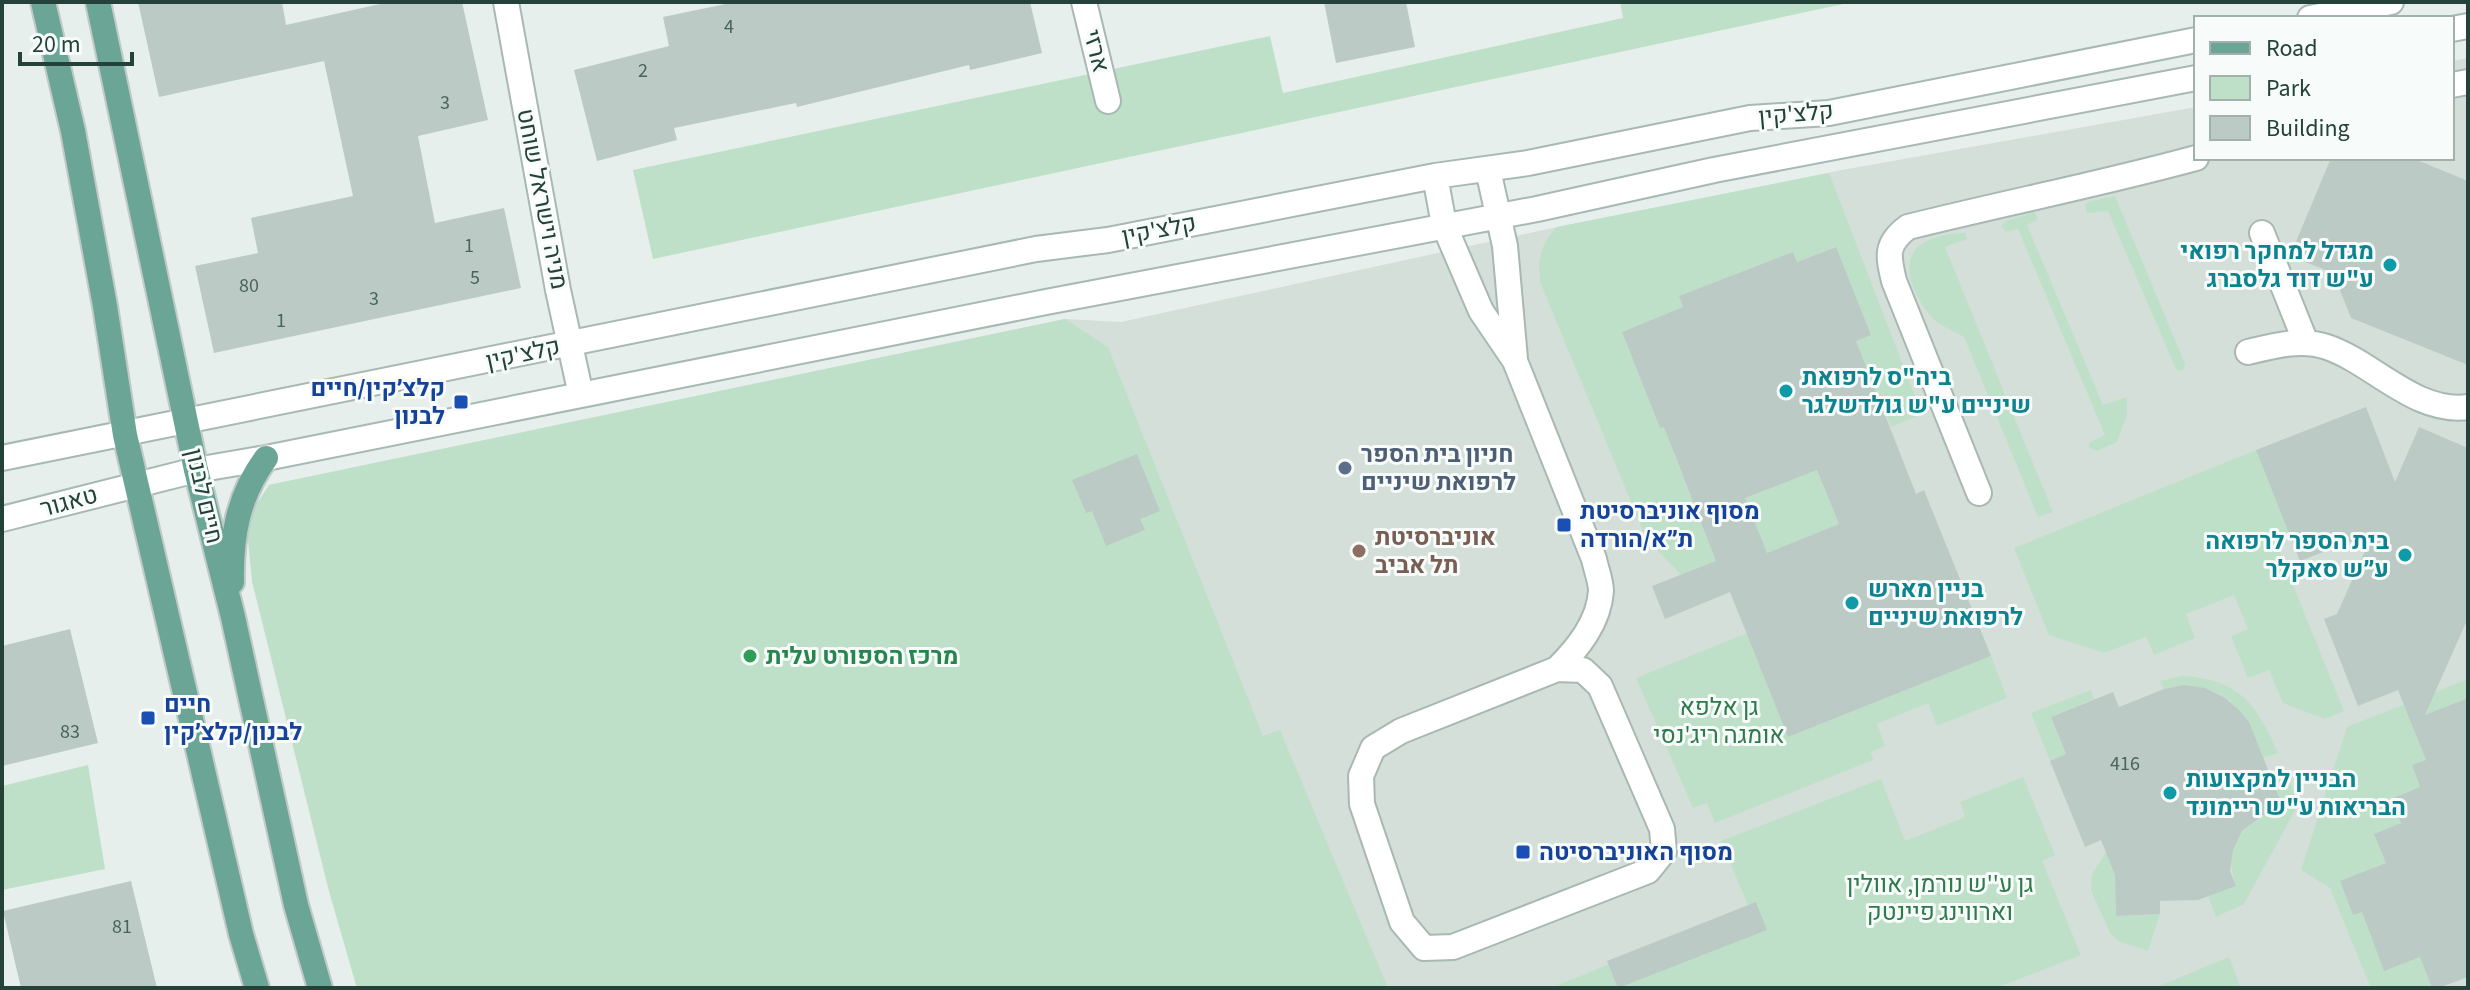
<svg xmlns="http://www.w3.org/2000/svg" width="2470" height="990" viewBox="0 0 2470 990" font-family="'Source Sans 3',Heebo,sans-serif">
<rect width="100%" height="100%" fill="#e6efeb"/>
<path fill="#d4dfda" d="M 2468,58 L 2468,988 L 357,988 L 329,891 L 252,581 L 269,485 L 1065,319 L 1121,322 L 1557,227 L 1842,170 L 2196,107 L 2196,158 L 2452,158 L 2452,61 Z"/>
<path fill="#bfe0c8" d="M 1620,2 L 1853,2 L 653,259 L 633,170 L 1270,36 L 1283,93 L 1623,18 Z
M 1829,173 L 1922,414 L 1891,427 L 1870,377 L 1820,397 L 1835,247 L 1797,262 L 1793,252 L 1679,296 L 1683,307 L 1622,332 L 1660,428 L 1680,421 L 1674,454 L 1702,526 L 1748,507 L 1745,498 L 1817,470 L 1839,524 L 1722,571 L 1683,577 L 1646,538 L 1540,282 C 1537,259 1541,244 1557,227 Z
M 2115,196 L 2185,364 L 2184,369 L 2181,371 L 2176,369 L 2108,211 L 2087,213 L 2085,204 L 2090,201 Z
M 2034,212 L 2037,216 L 2037,220 L 2027,225 L 2103,405 L 2127,397 L 2127,414 L 2117,442 L 2097,451 L 2089,447 L 2089,443 L 2105,435 L 2018,229 L 2006,232 L 2001,226 L 2006,221 Z
M 1965,233 L 1967,239 L 1945,247 L 2053,512 L 2038,517 L 1964,337 C 1956,332 1945,328 1937,322 C 1926,313 1918,300 1913,286 C 1898,246 1931,234 1965,233 Z
M 1065,319 L 1108,347 L 1263,736 L 1280,730 L 1388,988 L 357,988 L 329,891 L 252,581 L 246,520 L 269,485 Z
M 2256,450 L 2289,532 L 2274,538 L 2344,711 L 2325,719 L 2283,703 L 2269,670 L 2248,678 L 2231,636 L 2248,629 L 2234,595 L 2186,614 L 2195,638 L 2154,655 L 2146,637 L 2104,653 L 2049,635 L 2014,548 Z
M 1747,633 L 1788,737 L 1991,656 L 2007,698 L 1937,726 L 1928,703 L 1877,724 L 1885,746 L 1871,752 L 1873,760 L 1715,823 L 1707,803 L 1693,808 L 1636,678 Z
M 2182,676 C 2240,679 2257,705 2278,753 L 2263,758 C 2243,707 2225,678 2164,689 L 2160,681 Z
M 2468,679 L 2468,698 L 2411,721 L 2426,760 L 2412,766 L 2420,787 L 2391,799 L 2401,823 L 2375,834 L 2386,863 L 2340,882 L 2353,915 L 2362,912 L 2384,970 L 2420,957 L 2432,988 L 2371,988 L 2330,888 L 2301,870 L 2347,727 Z
M 2091,690 L 2094,699 L 2051,717 L 2066,754 L 2050,761 L 2031,713 Z
M 88,765 L 105,869 L 2,890 L 2,786 Z
M 2285,768 L 2298,805 L 2244,904 L 2216,917 L 2208,896 L 2236,886 C 2220,843 2246,822 2283,807 L 2270,774 Z
M 2023,777 L 2055,855 L 2042,861 L 2081,955 L 1996,988 L 1551,988 L 1756,904 L 1748,905 L 1721,841 L 1881,779 L 1905,841 L 1965,817 L 1960,802 Z
M 2106,852 L 2115,875 L 2116,916 L 2160,914 L 2148,951 L 2118,941 L 2110,933 L 2091,890 L 2092,874 Z
M 2229,957 L 2241,988 L 2155,988 L 2159,986 Z"/>
<path fill="#bbcac4" fill-rule="evenodd" d="M 138,2 L 282,2 L 286,25 L 389,2 L 462,2 L 488,120 L 418,136 L 435,223 L 504,208 L 521,288 L 214,353 L 195,266 L 258,253 L 251,218 L 353,196 L 324,61 L 159,97 Z
M 735,2 L 1030,2 L 1042,53 L 970,70 L 969,65 L 797,107 L 796,103 L 674,128 L 677,140 L 597,161 L 574,70 L 669,46 L 663,17 Z
M 1324,2 L 1406,2 L 1415,47 L 1336,63 Z
M 2331,158 L 2412,158 L 2468,181 L 2468,365 L 2351,318 L 2333,273 L 2290,256 Z
M 1836,247 L 1871,335 L 1856,341 L 1916,494 L 1924,490 L 1991,656 L 1788,737 L 1730,592 L 1665,619 L 1652,586 L 1716,561 L 1664,427 L 1660,428 L 1622,332 L 1683,307 L 1679,296 L 1793,252 L 1797,262 ZM 1817,470 L 1839,524 L 1767,553 L 1745,498 Z
M 2366,407 L 2395,482 L 2419,427 L 2468,448 L 2468,618 L 2425,715 L 2468,698 L 2468,977 L 2438,988 L 2432,988 L 2420,957 L 2384,971 L 2362,912 L 2353,915 L 2340,881 L 2386,863 L 2374,834 L 2401,823 L 2391,799 L 2420,787 L 2412,765 L 2426,760 L 2398,690 L 2358,706 L 2324,619 L 2337,614 L 2373,533 L 2300,561 L 2256,450 Z
M 1137,454 L 1160,511 L 1140,519 L 1145,530 L 1106,546 L 1092,511 L 1086,513 L 1072,480 Z
M 70,629 L 98,743 L 2,766 L 2,646 Z
M 2184,685 L 2205,688 L 2224,697 L 2238,709 L 2249,722 L 2283,807 L 2262,816 L 2242,831 L 2233,850 L 2230,871 L 2236,886 L 2198,900 L 2160,901 L 2160,914 L 2116,916 L 2115,875 L 2101,840 L 2085,847 L 2050,761 L 2066,754 L 2051,717 L 2113,692 L 2119,707 L 2164,689 Z
M 131,881 L 157,988 L 21,988 L 3,911 Z
M 1756,902 L 1767,930 L 1618,988 L 1607,961 Z"/>
<g fill="none" stroke-linecap="round" stroke-linejoin="round">
<defs>
<path id="minor" d="M 506,2 L 558,290 L 581,395
M 1084,2 L 1108,101
M 2310,18 L 2391,2
M 2452,29 L 2468,26
M 2452,85 L 2468,82
M 1488,170 L 1505,246 L 1515,359
M 1435,176 L 1444,225 L 1481,311 L 1515,361 L 1594,559 C 1596,569 1601,581 1601,591 C 1599,622 1578,648 1557,669 L 1401,731 L 1373,748 L 1361,776 L 1362,804 L 1402,922 L 1424,948 L 1453,947 L 1648,871 L 1664,851 L 1662,829 L 1600,686 L 1583,670 L 1557,669
M 2262,233 L 2306,343
M 2248,352 C 2273,346 2301,338 2327,347 C 2374,363 2415,414 2468,407
M 2,458 L 1036,249 L 1108,240 L 1435,176 L 1528,163 L 1750,118 L 1829,113 L 2196,40
M 1979,493 L 1894,281 C 1888,256 1885,244 1908,227 C 2004,203 2101,184 2196,158
M 2,519 L 196,470 L 266,458 L 1046,302 L 1537,209 L 1714,170 L 2196,78"/>
<path id="major" d="M 43,2 L 73,131 L 105,306 L 125,435 L 241,934 L 257,988
M 98,2 L 196,470 L 233,617 L 296,905 L 320,988
M 232,582 C 231,536 238,496 266,458"/>
</defs>
<use href="#minor" stroke="#a8b8b2" stroke-width="28"/>
<use href="#major" stroke="#c2cac8" stroke-width="28"/>
<use href="#minor" stroke="#fff" stroke-width="24"/>
<use href="#major" stroke="#6aa596" stroke-width="24"/>
</g>
<g fill="#0f9aa8" stroke="#f7fbf9" stroke-width="3">
<circle cx="2390" cy="265" r="8"/>
<circle cx="1786" cy="391" r="8"/>
<circle cx="2405" cy="555" r="8"/>
<circle cx="1852" cy="603" r="8"/>
<circle cx="2170" cy="793" r="8"/>
</g>
<g fill="#1a4fb4" stroke="#f7fbf9" stroke-width="3">
<rect x="453" y="394" width="16" height="16" rx="4"/>
<rect x="1556" y="517" width="16" height="16" rx="4"/>
<rect x="140" y="710" width="16" height="16" rx="4"/>
<rect x="1515" y="844" width="16" height="16" rx="4"/>
</g>
<circle fill="#5c6f8a" stroke="#f7fbf9" stroke-width="3" cx="1345" cy="468" r="8"/>
<circle fill="#8d6e63" stroke="#f7fbf9" stroke-width="3" cx="1359" cy="551" r="8"/>
<circle fill="#2e9e5b" stroke="#f7fbf9" stroke-width="3" cx="750" cy="656" r="8"/>
<g text-anchor="middle" dominant-baseline="central" stroke-width="6" stroke-linejoin="round" paint-order="stroke">
<g font-size="20" fill="#4a645c">
<text x="729" y="27">4</text>
<text x="643" y="71">2</text>
<text x="445" y="103">3</text>
<text x="469" y="246">1</text>
<text x="475" y="278">5</text>
<text x="249" y="286">80</text>
<text x="374" y="299">3</text>
<text x="281" y="321">1</text>
<text x="70" y="732">83</text>
<text x="2125" y="764">416</text>
<text x="122" y="927">81</text>
</g>
<g font-size="24" fill="#24423a" stroke="#f7fbf9">
<text transform="translate(1096 51) rotate(76)">ארזי</text>
<text transform="translate(1796 114) rotate(-5)">קלצ'קין</text>
<text transform="translate(542 199) rotate(79)">מניה וישראל שוחט</text>
<text transform="translate(1159 230) rotate(-11)">קלצ'קין</text>
<text transform="translate(523 354) rotate(-12)">קלצ'קין</text>
<text transform="translate(204 496) rotate(77)">חיים לבנון</text>
<text transform="translate(69 502) rotate(-15)">טאגור</text>
</g>
<g font-size="24" font-weight="bold" fill="#0d838f" stroke="#f7fbf9" text-anchor="start">
<text x="2374" y="251" text-anchor="end">מגדל למחקר רפואי<tspan x="2374" dy="28">ע"ש דוד גלסברג</tspan></text>
<text x="1802" y="377">ביה"ס לרפואת<tspan x="1802" dy="28">שיניים ע"ש גולדשלגר</tspan></text>
<text x="2389" y="541" text-anchor="end">בית הספר לרפואה<tspan x="2389" dy="28">ע״ש סאקלר</tspan></text>
<text x="1868" y="589">בניין מארש<tspan x="1868" dy="28">לרפואת שיניים</tspan></text>
<text x="2186" y="779">הבניין למקצועות<tspan x="2186" dy="28">הבריאות ע"ש ריימונד</tspan></text>
</g>
<g font-size="24" font-weight="bold" fill="#164399" stroke="#f7fbf9" text-anchor="start">
<text x="445" y="388" text-anchor="end">קלצ׳קין/חיים<tspan x="445" dy="28">לבנון</tspan></text>
<text x="1580" y="511">מסוף אוניברסיטת<tspan x="1580" dy="28">ת״א/הורדה</tspan></text>
<text x="164" y="704">חיים<tspan x="164" dy="28">לבנון/קלצ׳קין</tspan></text>
<text x="1539" y="852">מסוף האוניברסיטה</text>
</g>
<g font-size="24" font-weight="bold" fill="#4e5e75" stroke="#f7fbf9" text-anchor="start">
<text x="1361" y="454">חניון בית הספר<tspan x="1361" dy="28">לרפואת שיניים</tspan></text>
</g>
<g font-size="24" font-weight="bold" fill="#785e54" stroke="#f7fbf9" text-anchor="start">
<text x="1375" y="537">אוניברסיטת<tspan x="1375" dy="28">תל אביב</tspan></text>
</g>
<g font-size="24" font-weight="bold" fill="#27864d" stroke="#f7fbf9" text-anchor="start">
<text x="766" y="656">מרכז הספורט עלית</text>
</g>
<g font-size="24" fill="#2d7a4b" stroke="#f7fbf9">
<text x="1719" y="707">גן אלפא<tspan x="1719" dy="28">אומגה ריג'נסי</tspan></text>
<text x="1940" y="884">גן ע''ש נורמן, אוולין<tspan x="1940" dy="28">וארווינג פיינטק</tspan></text>
</g>
</g>
<rect width="2470" height="990" fill="none" stroke="#24423a" stroke-width="8"/>
<rect x="2194" y="16" width="260" height="144" fill="#f7fbf9" stroke="#a3b1ad" stroke-width="2"/>
<rect x="2210" y="42" width="40" height="12" fill="#6aa596" stroke="#a3b1ad" stroke-width="2"/>
<text x="2266" y="56" font-size="24" fill="#24423a">Road</text>
<rect x="2210" y="76" width="40" height="24" fill="#bfe0c8" stroke="#a3b1ad" stroke-width="2"/>
<text x="2266" y="96" font-size="24" fill="#24423a">Park</text>
<rect x="2210" y="116" width="40" height="24" fill="#bbcac4" stroke="#a3b1ad" stroke-width="2"/>
<text x="2266" y="136" font-size="24" fill="#24423a">Building</text>
<path d="M20 52v12h112v-12" fill="none" stroke="#24423a" stroke-width="4"/>
<text x="32" y="52" font-size="24" fill="#24423a" stroke="#f7fbf9" stroke-width="6" paint-order="stroke">20 m</text>
</svg>
